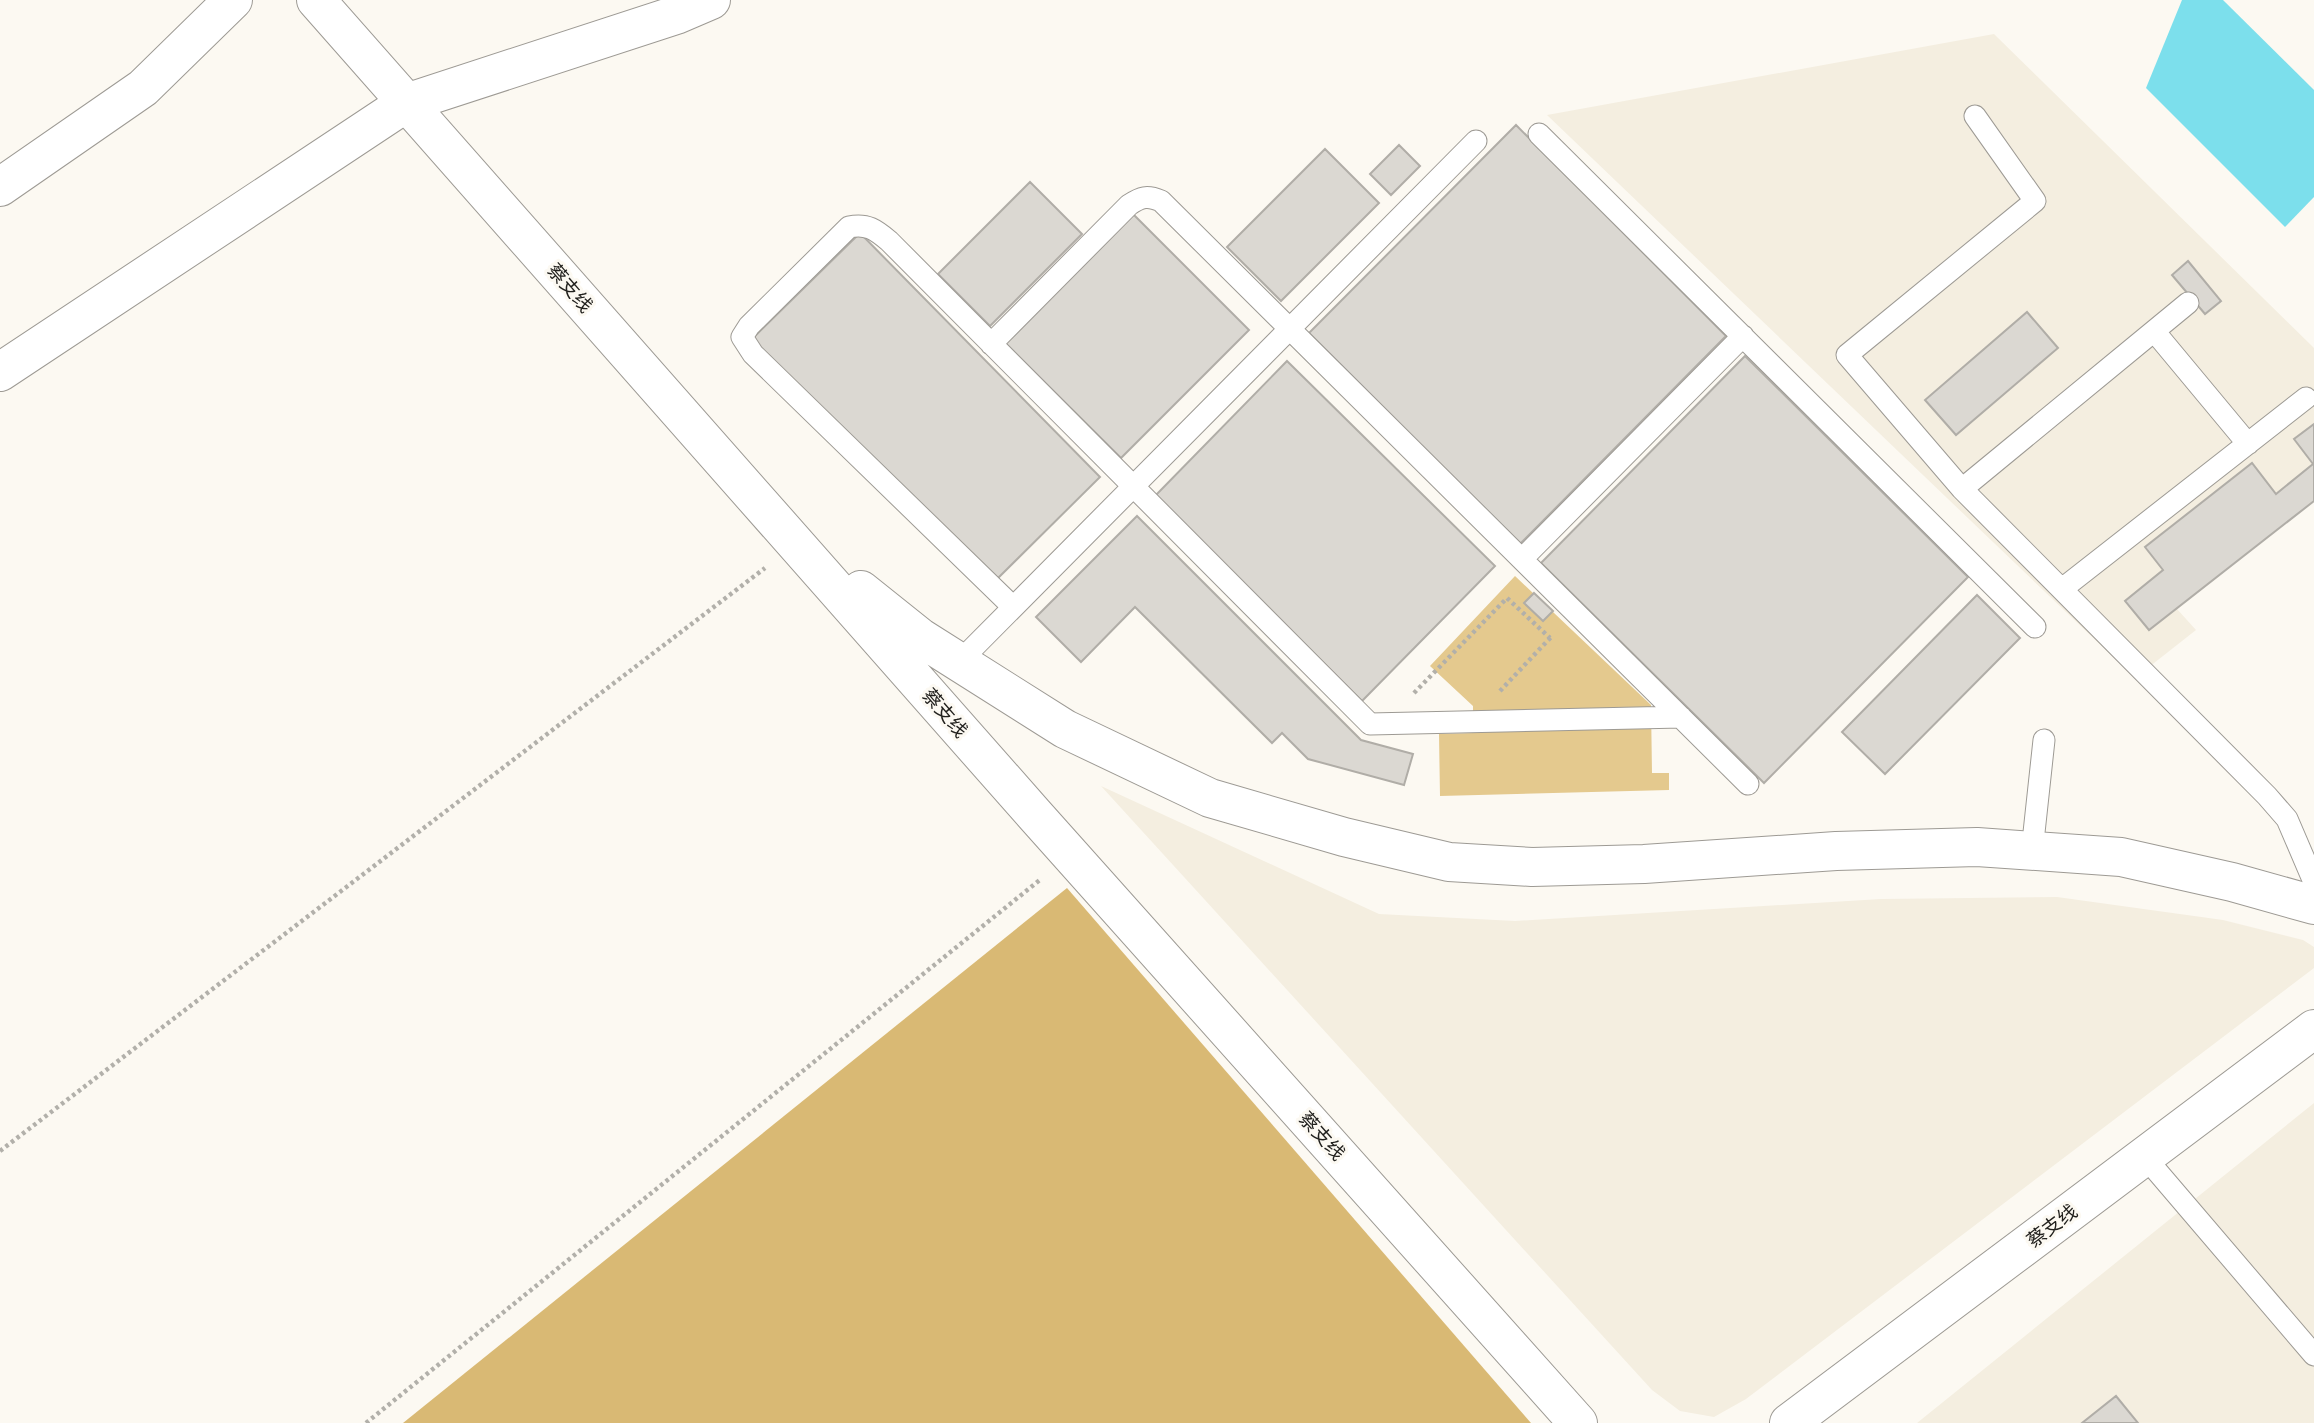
<svg xmlns="http://www.w3.org/2000/svg" width="2314" height="1423" viewBox="0 0 2314 1423" font-family="Cabin,'Noto Sans SC',sans-serif">
<rect width="100%" height="100%" fill="#fcf9f2"/>
<path fill="#f4eee0" d="M 1994,34 L 2314,348 L 2314,501 L 2177,609 L 2196,630 L 2135,678 L 1547,115 Z
M 1101,786 L 1379,914 L 1515,921 L 1881,899 L 2057,897 L 2223,920 L 2303,940 L 2314,947 L 2314,968 L 1746,1399 L 1714,1417 L 1680,1411 L 1652,1390 Z
M 2314,1103 L 2314,1423 L 1917,1423 Z"/>
<path fill="#e4c98e" d="M 1515,576 L 1651,705 L 1652,773 L 1669,773 L 1669,790 L 1440,796 L 1439,734 L 1473,733 L 1473,706 L 1430,666 Z"/>
<path fill="#d9b974" d="M 1067,888 L 1531,1423 L 403,1423 Z"/>
<path fill="#7cdfec" d="M 2182,0 L 2223,0 L 2314,90 L 2314,197 L 2285,227 L 2146,88 Z"/>
<path fill="#dbd8d2" stroke="#b0ada7" stroke-width="2" d="M 1516,125 L 1726,336 L 1520,544 L 1309,333 Z
M 1399,145 L 1420,166 L 1391,195 L 1370,174 Z
M 1325,149 L 1379,203 L 1281,301 L 1227,247 Z
M 1030,182 L 1082,234 L 990,326 L 938,274 Z
M 1131,212 L 1249,330 L 1121,458 L 1003,341 Z
M 860,233 L 1100,477 L 992,584 L 752,339 Z
M 2188,261 L 2221,301 L 2205,314 L 2172,275 Z
M 2027,312 L 2058,348 L 1956,435 L 1925,400 Z
M 1745,356 L 1968,577 L 1764,783 L 1541,563 Z
M 1287,361 L 1495,566 L 1362,701 L 1155,496 Z
M 2314,424 L 2314,501 L 2149,630 L 2125,601 L 2163,570 L 2145,547 L 2252,463 L 2276,494 L 2313,464 L 2294,439 Z
M 1137,516 L 1361,740 L 1413,754 L 1404,785 L 1308,759 L 1282,733 L 1272,743 L 1135,607 L 1081,662 L 1036,617 Z
M 1534,593 L 1553,611 L 1543,621 L 1524,603 Z
M 1977,595 L 2020,638 L 1885,774 L 1842,732 Z
M 2116,1396 L 2138,1423 L 2082,1423 Z"/>
<g fill="none" stroke-linecap="round" stroke-linejoin="round">
<defs>
<path id="service" d="M 1539,134 L 2035,627
M 2188,303 L 1962,489 L 2267,796 L 2287,819 L 2314,882
M 2154,331 L 2248,444
M 991,344 L 1129,205 C 1141,197 1147,195 1161,201 L 1748,784
M 1962,489 L 1847,355 L 2035,201 L 1975,116
M 1522,559 L 1743,336
M 2062,589 L 2306,398
M 1013,607 L 753,354 L 742,337 L 749,326 L 849,227 C 867,223 876,230 889,241 L 1370,724 L 1681,717
M 959,662 L 1476,141
M 2032,851 L 2044,740
M 2144,1156 L 2314,1355"/>
<path id="minor" d="M 0,187 L 143,88 L 233,0
M 0,372 L 406,103 L 676,15 L 711,0"/>
<path id="tertiary" d="M 316,0 L 1034,814 L 1578,1423
M 861,590 L 921,638 L 1065,729 L 1210,798 L 1344,837 L 1449,862 L 1532,867 L 1644,864 L 1836,851 L 1977,847 L 2121,857 L 2232,882 L 2314,905
M 1789,1423 L 2314,1029"/>
</defs>
<use href="#service" stroke="#9d9a94" stroke-width="23"/>
<use href="#minor" stroke="#9d9a94" stroke-width="40"/>
<use href="#tertiary" stroke="#9d9a94" stroke-width="40"/>
<path stroke="#b2b0aa" stroke-width="4.5" stroke-dasharray="3.5 3.5" stroke-linecap="butt" d="M 1500,691 L 1552,636
M 1414,693 L 1507,598 L 1550,638
M 0,1151 L 765,568
M 366,1423 L 1041,879"/>
<use href="#service" stroke="#fff" stroke-width="21"/>
<use href="#minor" stroke="#fff" stroke-width="38"/>
<use href="#tertiary" stroke="#fff" stroke-width="38"/>
</g>
<g text-anchor="middle" dominant-baseline="central" stroke-width="6" stroke-linejoin="round" paint-order="stroke">
<g font-size="19" fill="#22211e" stroke="#fcf9f2">
<text transform="translate(570 288) rotate(49)">蔡支线</text>
<text transform="translate(945 713) rotate(49)">蔡支线</text>
<text transform="translate(1322 1136) rotate(48)">蔡支线</text>
<text transform="translate(2052 1226) rotate(-37)">蔡支线</text>
</g>
</g>
</svg>
